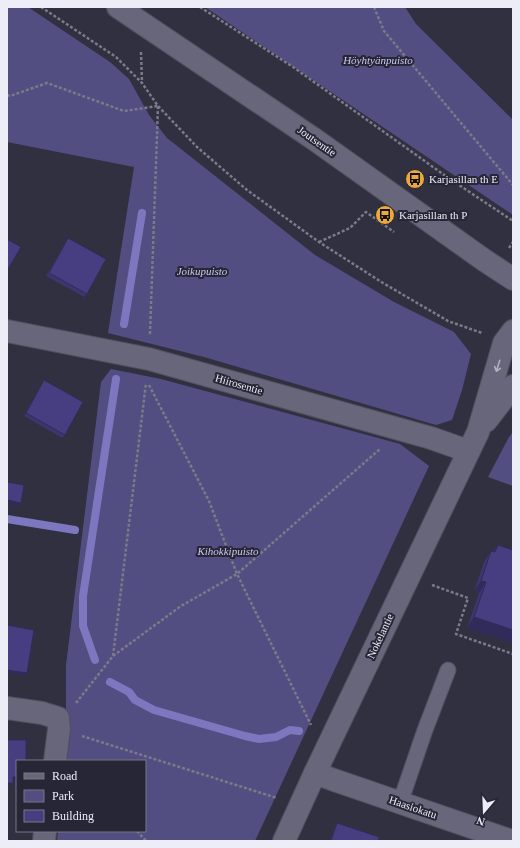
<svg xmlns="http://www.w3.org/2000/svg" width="520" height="848" viewBox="0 0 520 848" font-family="'Times New Roman',serif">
<rect width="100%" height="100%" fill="#303041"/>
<path fill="#524e82" d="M 7,7 L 28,7 L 110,62 L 129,79 L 149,115 L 167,138 L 315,255 L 394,302 L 454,332 L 471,354 L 462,390 L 452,420 L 436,425 L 204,357 L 108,333 L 134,167 L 7,142 Z
M 205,7 L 405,7 L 416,24 L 513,120 L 513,215 Z
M 111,369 L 161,379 L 400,444 L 429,466 L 255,841 L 57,841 L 58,831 L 145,831 L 145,761 L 66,761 L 66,665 L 101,382 Z
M 513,432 L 513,486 L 488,477 L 509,437 Z"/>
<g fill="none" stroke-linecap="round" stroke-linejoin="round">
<path stroke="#7c77be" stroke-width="8" d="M 124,324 L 142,213
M 7,519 L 75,530
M 95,660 L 83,626 L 83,596 L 116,379
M 110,682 L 129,692 L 135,700 L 154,710 L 245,736 L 259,739 L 276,737 L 290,730 L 299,731"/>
<defs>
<path id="service" d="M 400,803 L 425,730 L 448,670"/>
<path id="minor" d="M 7,331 L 149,359 L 431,438 L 468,451
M 7,708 L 42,713 L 58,718 L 59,729 L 55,761
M 315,773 L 334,780 L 512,841
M 44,841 L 45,831"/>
<path id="tertiary" d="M 486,421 L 513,386
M 284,841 L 315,773 L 478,432 L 504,343 L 513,331"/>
<path id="secondary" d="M 118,7 L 314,139 L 484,260 L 513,279"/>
</defs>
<use href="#service" stroke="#4f4f5d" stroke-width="17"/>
<use href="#minor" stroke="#4f4f5d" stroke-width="24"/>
<use href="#tertiary" stroke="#4f4f5d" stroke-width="24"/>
<use href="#secondary" stroke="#4f4f5d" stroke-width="24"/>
<path stroke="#7a7a88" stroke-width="2.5" stroke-dasharray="3 2" stroke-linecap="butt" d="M 41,7 L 116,57 L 142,83 L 158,106 L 197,147 L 247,190 L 319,242 L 383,283 L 448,321 L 482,333
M 200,7 L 293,67 L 447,177 L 513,221
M 374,7 L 384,31 L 513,185
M 141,52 L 142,83
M 7,95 L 10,96 L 47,83 L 124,111 L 158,106
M 319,242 L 350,228 L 366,212 L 394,232
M 509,248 L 513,242
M 150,334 L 158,106
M 149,385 L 209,501 L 237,574 L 311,725
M 432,585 L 468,598 L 456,634 L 513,654
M 113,656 L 181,606 L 237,574 L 380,449
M 76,703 L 113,656 L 146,383
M 82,736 L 277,798
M 137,831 L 146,841"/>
<use href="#service" stroke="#67667a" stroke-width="15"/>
<use href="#minor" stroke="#67667a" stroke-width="22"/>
<use href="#tertiary" stroke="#67667a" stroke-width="22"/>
<use href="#secondary" stroke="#67667a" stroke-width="22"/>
</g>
<path fill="#3c356e" d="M 68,238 L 87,294 L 84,297 L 46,276 Z
M 44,380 L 65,435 L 62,438 L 24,416 Z
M 498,545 L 513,643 L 467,628 L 479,593 L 474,591 L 484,562 L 491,551 L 493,552 Z
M 337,823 L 378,841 L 330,841 L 335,827 Z"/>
<path fill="#312b5a" d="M 7,500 L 21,503 L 19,506 L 7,504 Z
M 481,581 L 486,582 L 479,593 L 474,591 Z
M 474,617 L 513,630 L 513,643 L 467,628 Z
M 7,670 L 27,673 L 25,676 L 7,673 Z
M 13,777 L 17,777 L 17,781 L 10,781 Z
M 7,783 L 13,783 L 10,786 L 7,786 Z"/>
<path fill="#463e80" stroke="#312b5a" d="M 68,238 L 106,259 L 87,294 L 49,273 Z
M 7,239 L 21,247 L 7,271 Z
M 44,380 L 83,402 L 65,435 L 26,413 Z
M 7,482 L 24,485 L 21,503 L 7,500 Z
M 498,545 L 513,550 L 513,630 L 474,617 L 486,582 L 481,581 L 491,551 L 495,552 Z
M 7,625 L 34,630 L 27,673 L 7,670 Z
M 7,740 L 26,740 L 26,761 L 17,761 L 17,777 L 13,777 L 13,783 L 7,783 Z
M 337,823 L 379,837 L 378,841 L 331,841 Z"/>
<defs><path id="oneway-shaft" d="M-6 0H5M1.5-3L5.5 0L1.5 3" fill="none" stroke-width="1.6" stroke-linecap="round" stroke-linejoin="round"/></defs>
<use stroke="#b1b0bf" href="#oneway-shaft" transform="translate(498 366) rotate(107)"/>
<defs>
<symbol id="bus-disc" viewBox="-11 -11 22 22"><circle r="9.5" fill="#eca93a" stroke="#262636"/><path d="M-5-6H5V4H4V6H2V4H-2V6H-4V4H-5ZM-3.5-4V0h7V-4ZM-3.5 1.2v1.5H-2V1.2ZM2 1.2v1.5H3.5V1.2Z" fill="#111"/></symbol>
</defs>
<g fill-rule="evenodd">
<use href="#bus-disc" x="404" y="168" width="22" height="22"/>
<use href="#bus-disc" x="374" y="204" width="22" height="22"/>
</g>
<g text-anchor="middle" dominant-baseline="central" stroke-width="4" stroke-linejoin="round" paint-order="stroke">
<g font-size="11" font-style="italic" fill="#cac9f1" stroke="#262636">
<text x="378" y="60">Höyhtyänpuisto</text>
<text x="202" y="271">Joikupuisto</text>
<text x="228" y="551">Kihokkipuisto</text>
</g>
<g font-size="11" fill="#ededf8" stroke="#262636">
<text transform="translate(317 141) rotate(35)">Joutsentie</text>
<text transform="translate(239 384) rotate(16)">Hiirosentie</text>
<text transform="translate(380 636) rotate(-65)">Nokelantie</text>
<text transform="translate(413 807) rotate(19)">Haasiokatu</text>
</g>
<g font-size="11" fill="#ededf8" stroke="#262636" text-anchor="start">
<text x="429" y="179">Karjasillan th E</text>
<text x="399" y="215">Karjasillan th P</text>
</g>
</g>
<rect width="520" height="848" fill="none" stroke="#ededf8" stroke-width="16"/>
<rect x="16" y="760" width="130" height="72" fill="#262636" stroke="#767684"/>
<rect x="24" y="773" width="20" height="6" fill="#67667a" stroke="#767684"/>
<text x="52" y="780" font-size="12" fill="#ededf8">Road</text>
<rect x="24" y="790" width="20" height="12" fill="#524e82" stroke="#767684"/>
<text x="52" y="800" font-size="12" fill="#ededf8">Park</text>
<rect x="24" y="810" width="20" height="12" fill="#463e80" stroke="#767684"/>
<text x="52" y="820" font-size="12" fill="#ededf8">Building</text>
<g transform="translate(484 812) rotate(199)" stroke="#262636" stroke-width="3" paint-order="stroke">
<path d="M0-3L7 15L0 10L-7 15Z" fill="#ededf8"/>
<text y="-6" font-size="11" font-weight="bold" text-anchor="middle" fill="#ededf8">N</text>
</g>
</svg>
